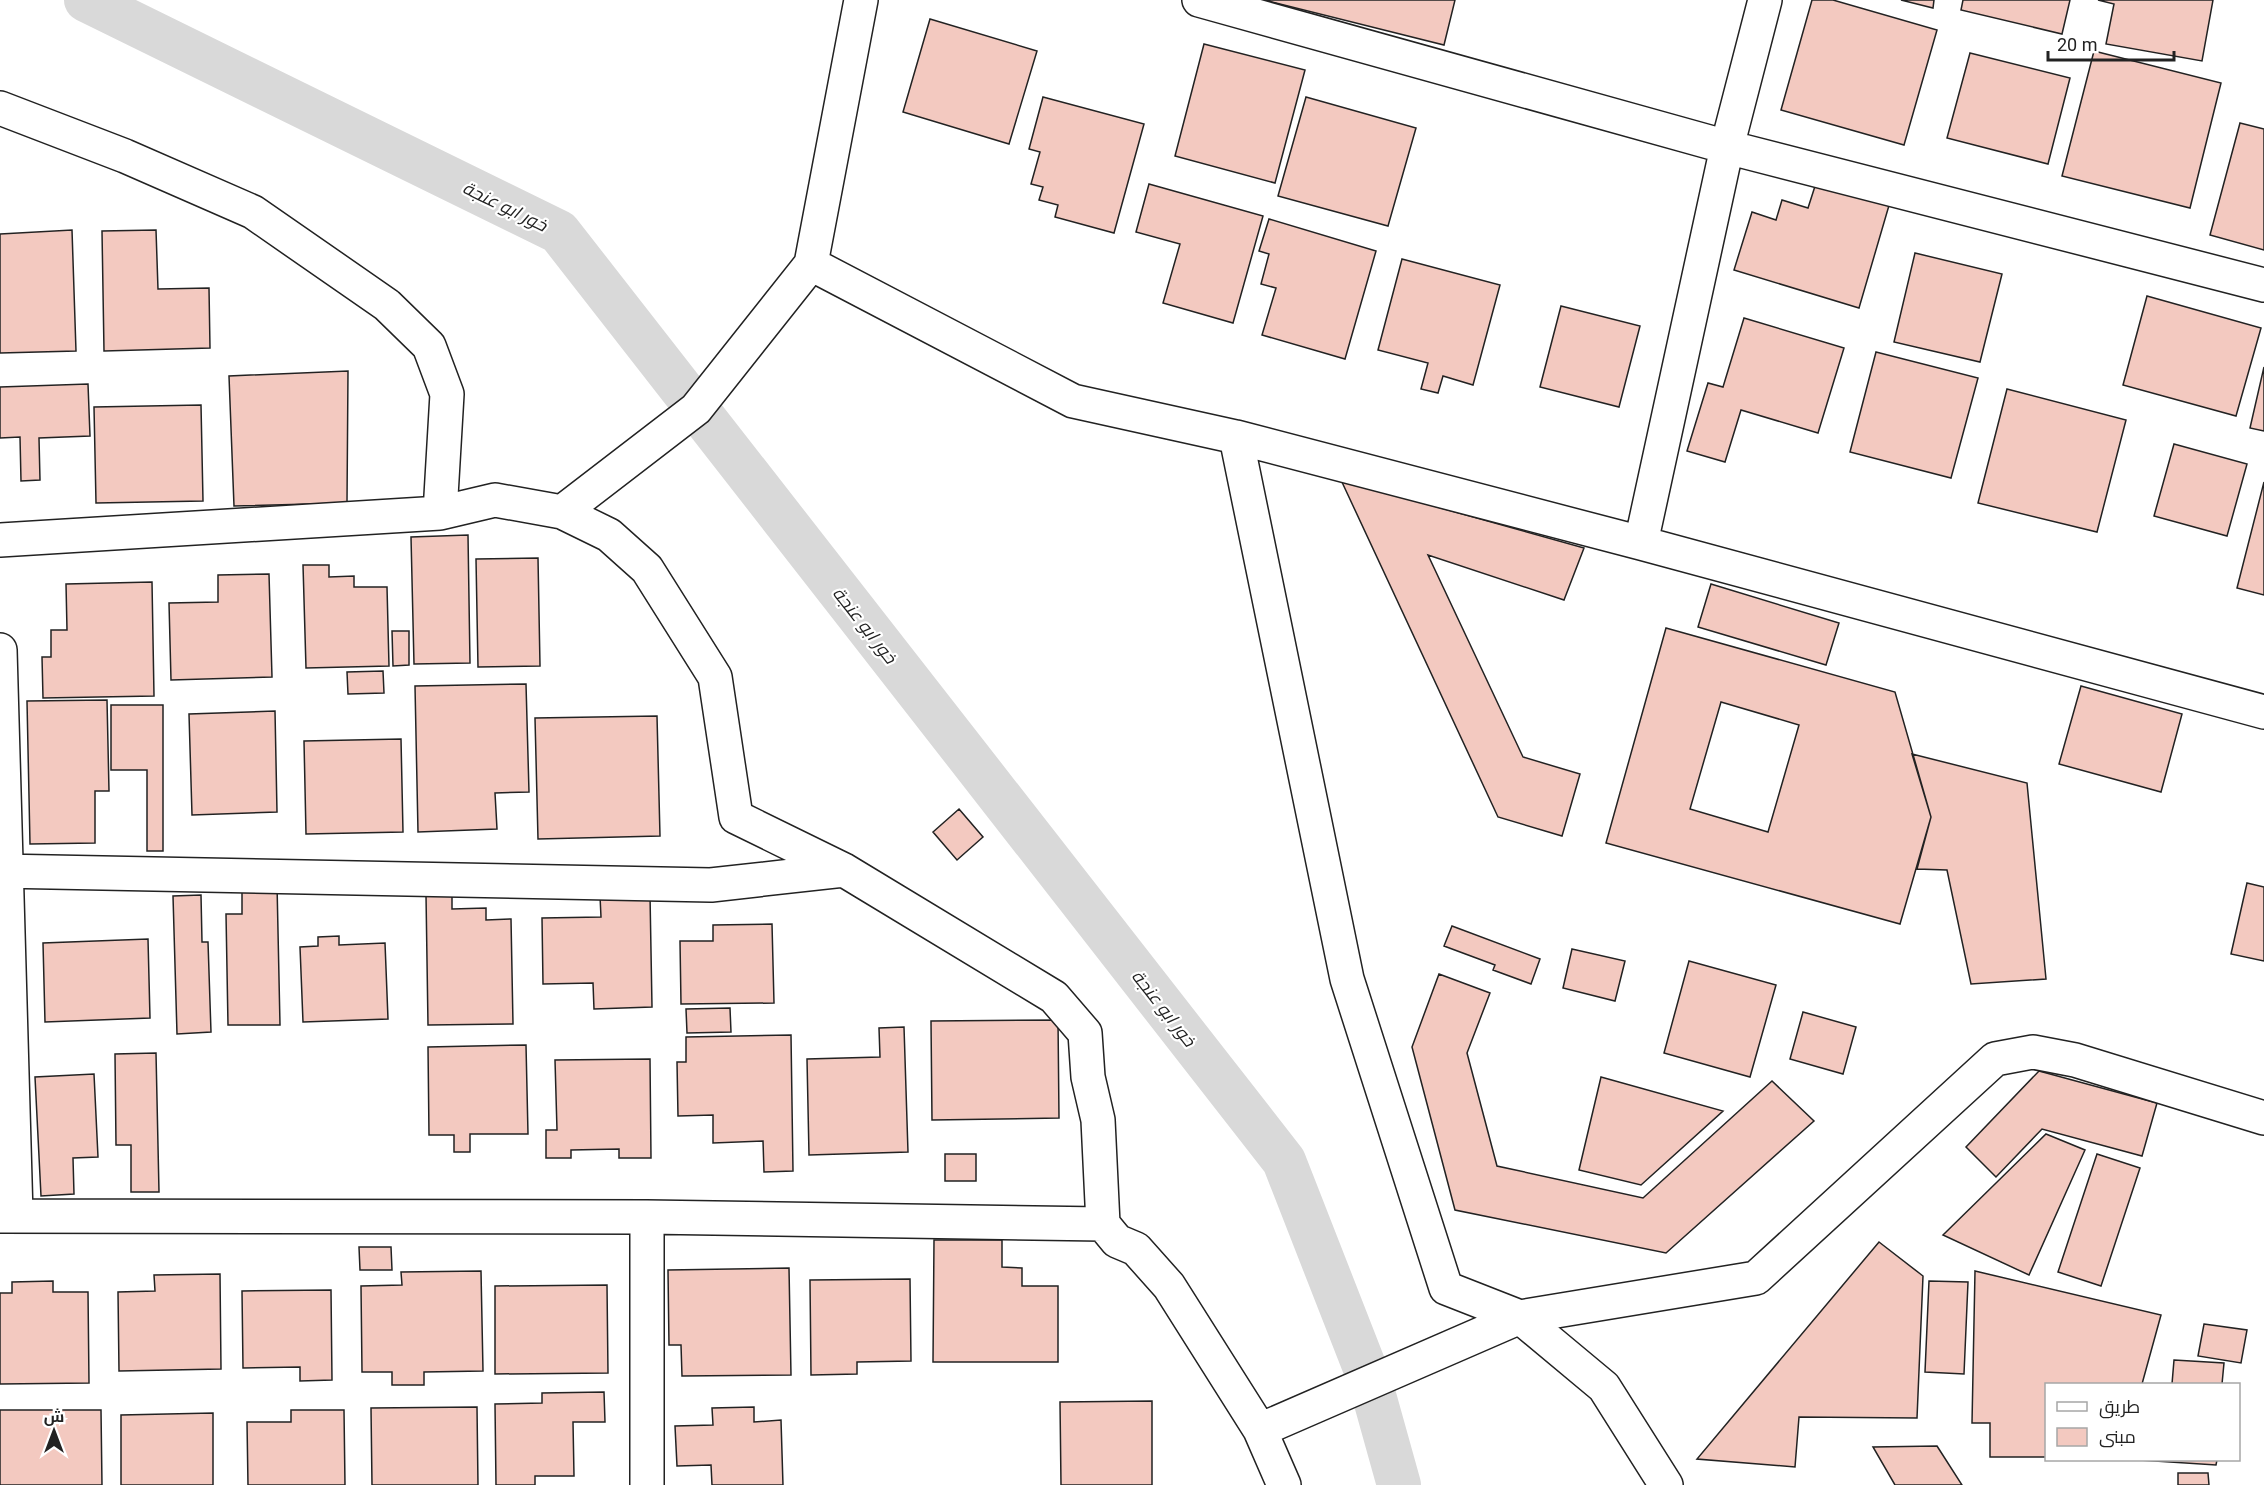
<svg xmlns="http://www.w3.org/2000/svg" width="2264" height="1485" viewBox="0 0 2264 1485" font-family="Roboto,Cairo,sans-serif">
<rect width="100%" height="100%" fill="#fff"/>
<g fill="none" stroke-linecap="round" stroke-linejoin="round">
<path stroke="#d9d9d9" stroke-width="44" d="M 86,0 L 559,232 L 1284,1161 L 1370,1381 L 1399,1485"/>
</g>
<path fill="#f3c9c0" stroke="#222" stroke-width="1.5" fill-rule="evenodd" d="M 1264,0 L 1455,0 L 1444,45 Z
M 1812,0 L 1833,0 L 1937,30 L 1904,145 L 1781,110 Z
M 1901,0 L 1934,0 L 1933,8 Z
M 1963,0 L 2070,0 L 2062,34 L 1961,10 Z
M 2098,0 L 2213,0 L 2202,61 L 2106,44 L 2114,4 Z
M 930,19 L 1037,51 L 1009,144 L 903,112 Z
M 1204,44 L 1305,70 L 1275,183 L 1175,156 Z
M 2094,51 L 2221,83 L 2190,208 L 2062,176 Z
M 1970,53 L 2070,78 L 2048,164 L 1947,138 Z
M 1043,97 L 1144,124 L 1114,233 L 1055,217 L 1058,205 L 1039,200 L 1043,187 L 1031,184 L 1040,152 L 1029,149 Z
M 1306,97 L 1416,128 L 1388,226 L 1278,196 Z
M 2240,123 L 2264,129 L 2264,250 L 2210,235 Z
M 1817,180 L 1890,202 L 1859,308 L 1734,270 L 1752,212 L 1776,220 L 1782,200 L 1808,208 Z
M 1149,184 L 1263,216 L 1233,323 L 1163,303 L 1180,244 L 1136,232 Z
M 1269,219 L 1376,251 L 1345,359 L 1262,335 L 1276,288 L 1261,284 L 1269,254 L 1259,251 Z
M 72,230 L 76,351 L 0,353 L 0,234 Z
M 156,230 L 158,289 L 209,288 L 210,348 L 104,351 L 102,231 Z
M 1915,253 L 2002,274 L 1980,362 L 1894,342 Z
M 1402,259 L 1500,285 L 1473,385 L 1443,376 L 1438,393 L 1421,389 L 1428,363 L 1378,350 Z
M 2147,296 L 2261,328 L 2236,416 L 2123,385 Z
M 1561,306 L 1640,326 L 1619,407 L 1540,387 Z
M 1744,318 L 1844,348 L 1818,433 L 1741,410 L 1725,462 L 1687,451 L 1708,383 L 1723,387 Z
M 1876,352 L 1978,378 L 1951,478 L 1850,452 Z
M 2264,367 L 2264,431 L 2250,428 Z
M 348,371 L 347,503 L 234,506 L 229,376 Z
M 88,384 L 90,436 L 39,438 L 40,480 L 21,481 L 20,437 L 0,438 L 0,387 Z
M 2007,389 L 2126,420 L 2097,532 L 1978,503 Z
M 201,405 L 203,501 L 96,503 L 94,407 Z
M 2174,444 L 2247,464 L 2227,536 L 2154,516 Z
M 1341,480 L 1584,548 L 1564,600 L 1428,555 L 1523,757 L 1580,774 L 1562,836 L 1498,817 Z
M 2264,482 L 2264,595 L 2237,588 Z
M 468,535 L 470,663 L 414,664 L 411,537 Z
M 538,558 L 540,666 L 478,667 L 476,559 Z
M 303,565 L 329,565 L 329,577 L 354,576 L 354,587 L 387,587 L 389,666 L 306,668 Z
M 269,574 L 272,677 L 171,680 L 169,603 L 218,602 L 218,575 Z
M 152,582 L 154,696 L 43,698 L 42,657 L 51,657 L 51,630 L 67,630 L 66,584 Z
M 1711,584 L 1839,623 L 1826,665 L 1698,627 Z
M 1666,628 L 1895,692 L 1931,817 L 1900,924 L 1606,843 ZM 1721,702 L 1799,725 L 1768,832 L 1690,809 Z
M 392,631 L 409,631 L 409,665 L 393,666 Z
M 383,671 L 384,693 L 348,694 L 347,672 Z
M 526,684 L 529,792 L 495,793 L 497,829 L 418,832 L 415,686 Z
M 2081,686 L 2182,714 L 2161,792 L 2059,764 Z
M 107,700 L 109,791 L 95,791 L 95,843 L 30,844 L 27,701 Z
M 111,705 L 163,705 L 163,851 L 147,851 L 147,770 L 111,770 Z
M 275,711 L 277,812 L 192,815 L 189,714 Z
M 657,716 L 660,836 L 538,839 L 535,718 Z
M 401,739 L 403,832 L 306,834 L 304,741 Z
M 1912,754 L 2027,783 L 2046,979 L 1971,984 L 1947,870 L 1917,869 L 1931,817 Z
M 959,809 L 983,837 L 957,860 L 933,832 Z
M 2247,883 L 2264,887 L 2264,961 L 2231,954 Z
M 277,884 L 280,1025 L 228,1025 L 226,914 L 242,914 L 242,885 Z
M 201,895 L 202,942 L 208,942 L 211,1032 L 177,1034 L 173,896 Z
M 426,895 L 452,895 L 452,909 L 486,908 L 486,920 L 511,919 L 513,1024 L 428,1025 Z
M 650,895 L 652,1007 L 594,1009 L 593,983 L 543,984 L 542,918 L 601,917 L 600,896 Z
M 772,924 L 774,1003 L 681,1004 L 680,941 L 713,941 L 713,925 Z
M 1452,926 L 1540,959 L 1531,984 L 1493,970 L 1495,965 L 1444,946 Z
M 339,936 L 339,945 L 385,943 L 388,1019 L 303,1022 L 300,947 L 318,946 L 318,937 Z
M 148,939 L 150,1018 L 45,1022 L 43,943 Z
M 1572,949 L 1625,961 L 1615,1001 L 1563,988 Z
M 1689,961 L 1776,985 L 1750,1077 L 1664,1053 Z
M 1439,974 L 1490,993 L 1467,1053 L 1497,1166 L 1643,1198 L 1772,1081 L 1814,1121 L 1666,1253 L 1455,1210 L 1412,1047 Z
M 730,1008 L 731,1032 L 687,1033 L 686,1009 Z
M 1803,1012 L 1856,1027 L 1843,1074 L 1790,1059 Z
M 1058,1020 L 1059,1118 L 932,1120 L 931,1021 Z
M 904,1027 L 908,1152 L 809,1155 L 807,1059 L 880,1057 L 879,1028 Z
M 791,1035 L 793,1171 L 764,1172 L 763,1141 L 713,1143 L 713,1115 L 678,1116 L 677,1062 L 686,1062 L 686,1037 Z
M 526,1045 L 528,1134 L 470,1134 L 470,1152 L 454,1152 L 454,1135 L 429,1135 L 428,1047 Z
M 156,1053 L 159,1192 L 131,1192 L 131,1145 L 116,1145 L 115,1054 Z
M 650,1059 L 651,1158 L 619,1158 L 619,1149 L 571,1150 L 571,1158 L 546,1158 L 546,1130 L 557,1130 L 555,1060 Z
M 2039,1071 L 2157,1103 L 2142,1156 L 2042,1129 L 1996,1177 L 1966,1147 Z
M 94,1074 L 98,1157 L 73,1158 L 74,1194 L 41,1196 L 35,1077 Z
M 1601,1077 L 1723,1111 L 1641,1185 L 1579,1170 Z
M 2046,1134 L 2085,1150 L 2029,1275 L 1943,1235 Z
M 945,1154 L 976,1154 L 976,1181 L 945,1181 Z
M 2097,1154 L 2140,1168 L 2101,1286 L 2058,1272 Z
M 934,1240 L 1002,1240 L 1002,1267 L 1022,1268 L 1022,1286 L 1058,1286 L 1058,1362 L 933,1362 Z
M 1879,1242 L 1923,1276 L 1917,1418 L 1799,1417 L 1795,1467 L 1697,1459 Z
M 359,1247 L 391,1247 L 392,1270 L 360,1270 Z
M 789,1268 L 791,1375 L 682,1376 L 681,1345 L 669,1345 L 668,1270 Z
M 481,1271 L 483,1371 L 424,1372 L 424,1385 L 392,1385 L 392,1372 L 362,1372 L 361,1286 L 402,1285 L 401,1272 Z
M 1975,1271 L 2161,1315 L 2142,1384 L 2046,1384 L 2046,1457 L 1990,1457 L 1990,1423 L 1972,1423 Z
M 220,1274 L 221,1369 L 119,1371 L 118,1292 L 155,1291 L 154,1275 Z
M 910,1279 L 911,1361 L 857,1362 L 857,1374 L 811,1375 L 810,1280 Z
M 53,1281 L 53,1292 L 88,1292 L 89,1383 L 0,1384 L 0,1293 L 12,1293 L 12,1282 Z
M 1929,1281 L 1968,1282 L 1964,1374 L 1925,1372 Z
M 607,1285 L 608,1373 L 495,1374 L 495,1286 Z
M 331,1290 L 332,1380 L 300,1381 L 300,1367 L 243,1368 L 242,1291 Z
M 2204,1324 L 2247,1330 L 2241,1363 L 2198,1356 Z
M 2174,1360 L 2224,1363 L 2222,1384 L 2172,1384 Z
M 604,1392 L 605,1422 L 573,1422 L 574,1476 L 535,1476 L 535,1485 L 496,1485 L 495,1404 L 542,1403 L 542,1393 Z
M 1152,1401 L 1152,1485 L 1061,1485 L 1060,1402 Z
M 477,1407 L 478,1485 L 372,1485 L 371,1408 Z
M 754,1407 L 754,1422 L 781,1420 L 783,1485 L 712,1485 L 711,1465 L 677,1466 L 675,1426 L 713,1425 L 712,1408 Z
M 0,1410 L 101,1410 L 102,1485 L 0,1485 Z
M 291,1410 L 344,1410 L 345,1485 L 248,1485 L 247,1422 L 291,1422 Z
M 213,1413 L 213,1485 L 121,1485 L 121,1415 Z
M 1937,1446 L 1962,1485 L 1895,1485 L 1873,1447 Z
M 2139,1460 L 2217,1460 L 2216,1465 Z
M 2178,1473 L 2208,1473 L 2209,1485 L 2178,1485 Z"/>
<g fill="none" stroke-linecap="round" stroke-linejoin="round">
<defs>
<path id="minor" d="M 1199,0 L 1727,147 L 2264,285
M 0,108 L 125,156 L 253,212 L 387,305 L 429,346 L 447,394 L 440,513
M 811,264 L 1073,401 L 1236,437 L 1641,543 L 2264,712
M 1236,437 L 1347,979 L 1446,1288 L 1520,1317 L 1604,1387 L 1666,1485
M 562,512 L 696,409 L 811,264 L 861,0
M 0,540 L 440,513 L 495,500 L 562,512 L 609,535 L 647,569 L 715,677 L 736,817 L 844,870 L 1054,997 L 1085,1033 L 1088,1077 L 1098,1120 L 1103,1224
M 1641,543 L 1727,147 L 1765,0
M 0,650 L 16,1215
M 0,871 L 711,885 L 844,870
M 0,1216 L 647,1217 L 1103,1224 L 1117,1241 L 1136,1249 L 1169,1286 L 1260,1430 L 1284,1485
M 647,1217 L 647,1485
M 1260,1430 L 1520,1317 L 1756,1278 L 1995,1059 L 2033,1052 L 2075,1060 L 2264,1118"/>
</defs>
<use href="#minor" stroke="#222" stroke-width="36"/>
<use href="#minor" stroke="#fff" stroke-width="33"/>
</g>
<g text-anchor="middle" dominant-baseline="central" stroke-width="4.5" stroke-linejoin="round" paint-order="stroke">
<g font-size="18" font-style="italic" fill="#222" stroke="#fff">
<text transform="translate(505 206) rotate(26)">خور ابو عنجة</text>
<text transform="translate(865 625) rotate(52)">خور ابو عنجة</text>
<text transform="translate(1164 1008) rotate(52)">خور ابو عنجة</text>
</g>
</g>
<rect x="2045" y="1383" width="195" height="78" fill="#ffffff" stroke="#a7a7a7" stroke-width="1.5"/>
<rect x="2057" y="1402" width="30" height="9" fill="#ffffff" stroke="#a7a7a7" stroke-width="1.5"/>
<text x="2099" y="1413" font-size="18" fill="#222222">طريق</text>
<rect x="2057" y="1428" width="30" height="18" fill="#f3c9c0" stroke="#a7a7a7" stroke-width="1.5"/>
<text x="2099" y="1443" font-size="18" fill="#222222">مبنى</text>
<g transform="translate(54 1431)" stroke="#ffffff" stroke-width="4.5" paint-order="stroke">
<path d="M0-4.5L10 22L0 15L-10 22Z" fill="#222222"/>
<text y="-9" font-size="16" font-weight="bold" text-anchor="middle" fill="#222222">ش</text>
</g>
<path d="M2048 51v9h126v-9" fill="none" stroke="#222222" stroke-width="3"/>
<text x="2057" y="51" font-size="18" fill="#222222" stroke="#ffffff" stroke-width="4.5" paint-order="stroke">20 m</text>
</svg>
